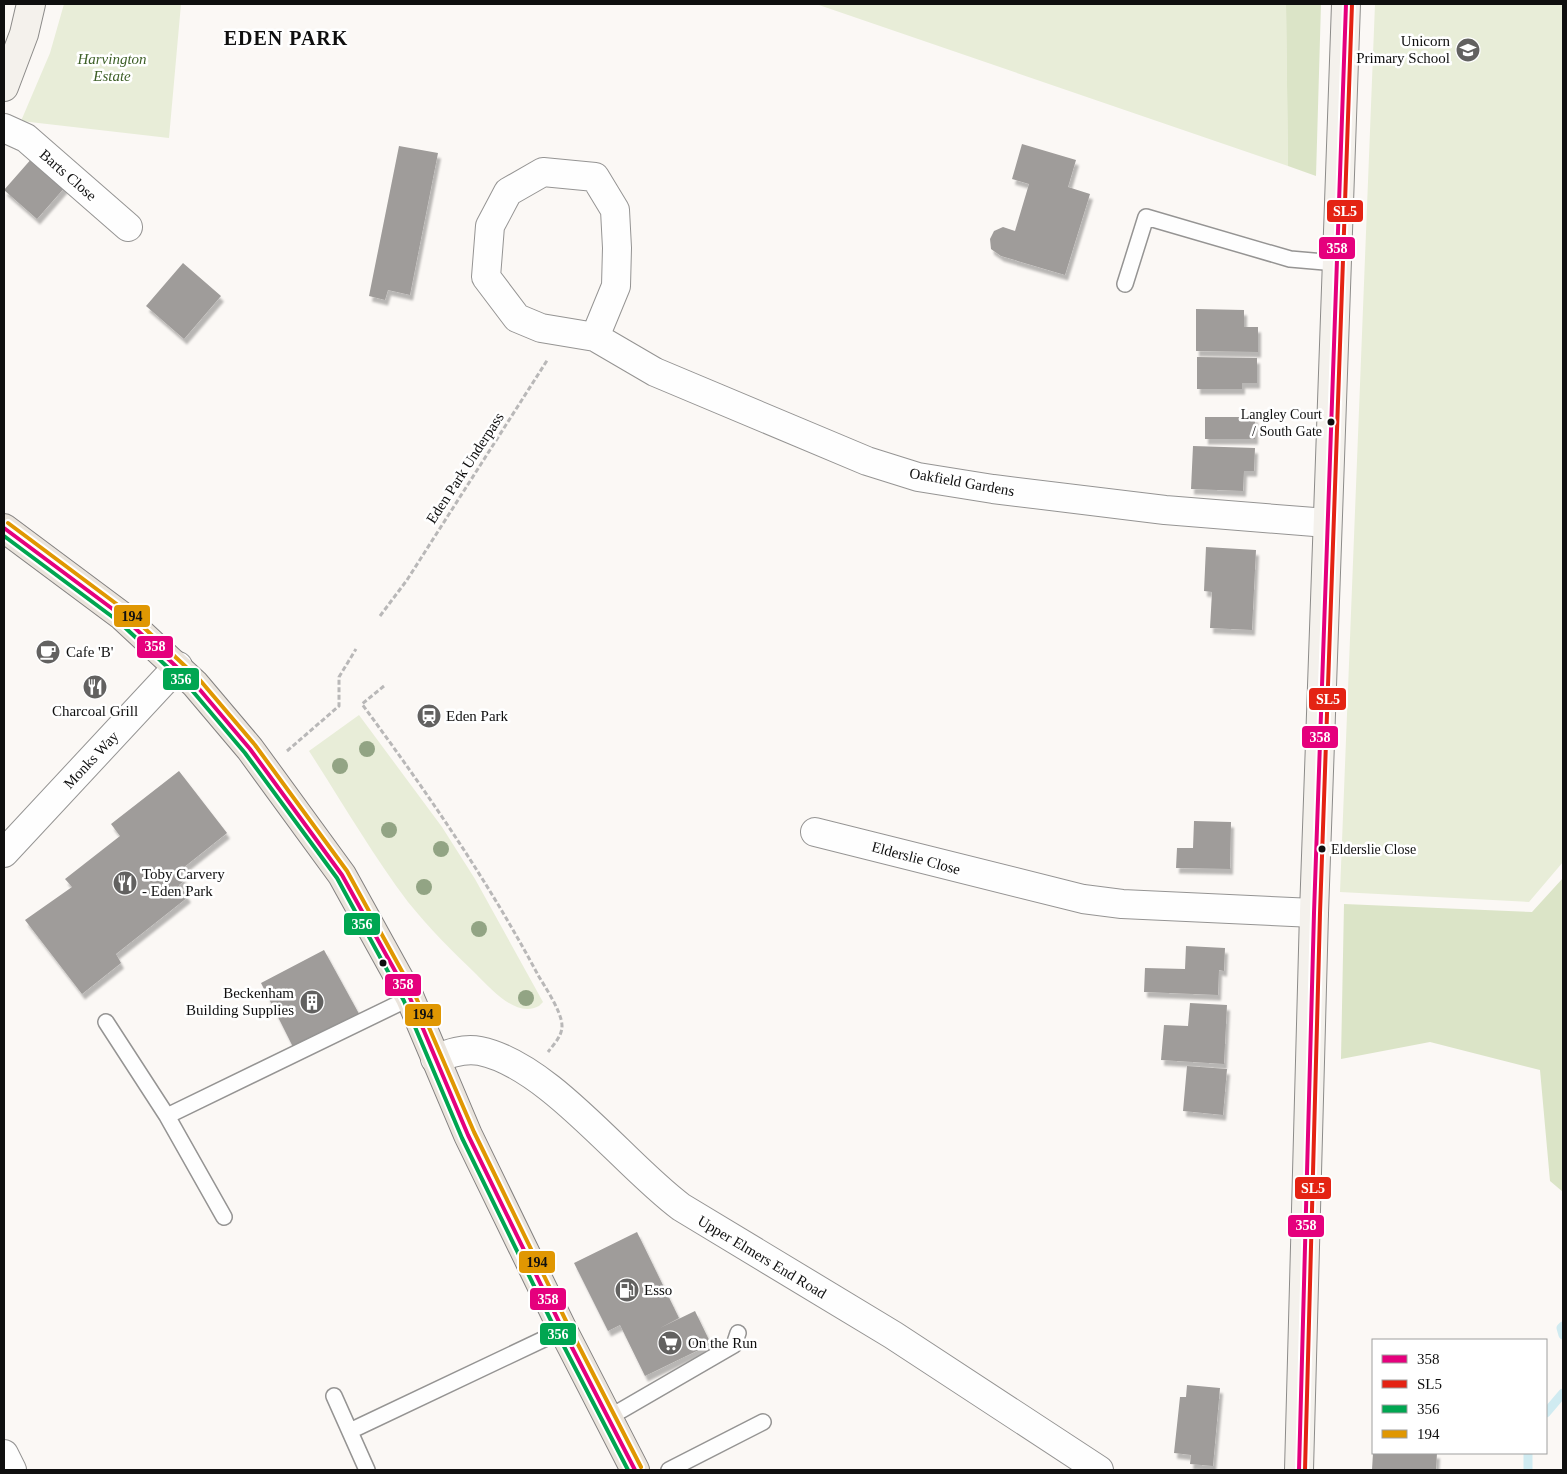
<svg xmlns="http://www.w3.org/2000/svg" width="1567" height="1474" viewBox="0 0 1567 1474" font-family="Georgia,serif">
<defs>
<filter id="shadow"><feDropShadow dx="3" dy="5.5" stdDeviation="1" flood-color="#0004"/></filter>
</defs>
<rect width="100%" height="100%" fill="#fbf8f5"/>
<path fill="#e8edd8" d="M 64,4 L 181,4 L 169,138 L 21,121 L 50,53 Z
M 816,4 L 1286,4 L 1288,166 Z
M 1375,4 L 1563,4 L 1563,862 L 1529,902 L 1340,892 Z
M 359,715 L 442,827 L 475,879 L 543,1002 L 539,1006 C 516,1018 492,990 476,974 C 452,951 429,928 408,902 C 372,854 342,802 309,751 Z"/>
<path fill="#dbe4c7" d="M 1286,4 L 1321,4 L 1316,176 L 1288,166 Z
M 1563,878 L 1563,1192 L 1550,1181 L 1540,1070 L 1430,1042 L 1341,1059 L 1344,904 L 1532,912 Z"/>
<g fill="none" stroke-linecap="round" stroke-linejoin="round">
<path stroke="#d0ebf1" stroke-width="9" d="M 1563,1326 L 1561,1328 L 1563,1335
M 1546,1413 L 1563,1393
M 1528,1453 L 1528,1470"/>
</g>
<path fill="#9f9c9a" filter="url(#shadow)" d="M 1022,144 L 1076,160 L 1068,187 L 1090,194 L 1065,275 L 1001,256 L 991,249 L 990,239 L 994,231 L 1003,227 L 1015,231 L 1029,184 L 1012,179 Z
M 399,146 L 438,153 L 410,295 L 388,290 L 385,300 L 369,296 Z
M 33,157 L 66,186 L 37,219 L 4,190 Z
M 183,263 L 221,296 L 184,339 L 146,306 Z
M 1196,309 L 1244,310 L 1244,327 L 1258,327 L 1258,352 L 1196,351 Z
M 1197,357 L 1257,358 L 1257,383 L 1242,383 L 1242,389 L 1197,389 Z
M 1205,417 L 1255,417 L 1255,439 L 1205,439 Z
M 1193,446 L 1255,448 L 1254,471 L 1244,471 L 1243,491 L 1191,489 Z
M 1206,547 L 1256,550 L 1252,630 L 1210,628 L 1212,592 L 1204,591 Z
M 179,771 L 227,833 L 178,872 L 185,880 L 179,885 L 188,897 L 116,954 L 121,963 L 82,994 L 25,920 L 72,887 L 65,879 L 120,836 L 111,824 Z
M 1194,821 L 1231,822 L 1230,869 L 1176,868 L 1177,848 L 1193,848 Z
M 1186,946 L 1225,948 L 1224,971 L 1219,970 L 1218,995 L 1144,992 L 1145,968 L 1185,969 Z
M 324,950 L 363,1021 L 294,1049 L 261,983 Z
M 1190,1003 L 1227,1005 L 1224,1064 L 1161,1060 L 1164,1025 L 1188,1026 Z
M 1187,1066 L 1227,1069 L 1223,1115 L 1183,1111 Z
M 637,1232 L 679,1318 L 660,1328 L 695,1311 L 711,1344 L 645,1376 L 620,1325 L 608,1331 L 574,1263 Z
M 1187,1385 L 1220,1388 L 1213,1466 L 1190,1464 L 1191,1455 L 1174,1453 L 1180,1397 L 1186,1397 Z
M 1373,1453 L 1437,1453 L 1436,1470 L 1372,1470 Z"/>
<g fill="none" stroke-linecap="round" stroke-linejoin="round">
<defs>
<path id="lane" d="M 1125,284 L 1146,217 L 1290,259 L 1336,263
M 106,1022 L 167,1116 L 410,998
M 167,1116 L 224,1217
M 334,1396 L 367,1470
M 608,1418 L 734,1345 L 738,1333
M 350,1431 L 563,1330
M 669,1470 L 763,1422"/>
<path id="street" d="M 4,128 L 26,138 L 128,227
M 595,337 L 616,286 L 617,248 L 615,210 L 595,177 L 543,172 L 508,192 L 490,226 L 486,277 L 517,318 L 541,328 L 595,337 L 655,372 L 867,461 L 918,477 L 993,489 L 1165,510 L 1327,523
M 815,832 L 1083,899 L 1122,904 L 1314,913
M 4,853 L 178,666
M 435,1059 C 449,1053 464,1048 480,1051 C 549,1065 624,1165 681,1207 L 893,1335 L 1099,1470
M 4,1454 L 12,1470"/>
<path id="secondary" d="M 4,87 L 24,34 L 31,4
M 1299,1470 L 1314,913 L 1346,4"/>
<path id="primary" d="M 4,528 L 122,616 L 195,684 L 250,749 L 342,875 L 410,998 L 468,1135 L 563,1330 L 635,1470"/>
</defs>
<use href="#lane" stroke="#959493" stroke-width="18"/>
<use href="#street" stroke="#959493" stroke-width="30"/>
<use href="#secondary" stroke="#8c8b89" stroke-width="30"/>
<use href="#primary" stroke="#838180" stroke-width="30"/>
<path stroke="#b9b8b8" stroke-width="3" stroke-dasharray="5 2.5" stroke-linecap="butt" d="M 380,616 L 407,580 L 548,359
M 384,686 L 362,704 C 426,791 487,879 538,975 C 545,987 562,1012 562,1026 C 562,1036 554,1044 548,1052
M 287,751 L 339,706 L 339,677 L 356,649"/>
<use href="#lane" stroke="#fefefe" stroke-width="15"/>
<use href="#street" stroke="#fefefe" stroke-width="28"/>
<use href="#secondary" stroke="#f4f1ec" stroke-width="28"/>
<use href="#primary" stroke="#eae4dc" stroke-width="28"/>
<defs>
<path id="bus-1" d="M 4,528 L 122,616 L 195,684 L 250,749 L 342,875 L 410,998 L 468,1135 L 563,1330 L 635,1470
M 1299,1470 L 1314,913 L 1346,4"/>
<path id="bus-2" d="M 1305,1470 L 1320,913 L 1352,4"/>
<path id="bus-3" d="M 4,536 L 118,621 L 190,688 L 245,753 L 337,878 L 404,1001 L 462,1138 L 557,1333 L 628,1470"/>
<path id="bus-4" d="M 8,523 L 126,611 L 199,679 L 255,745 L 347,871 L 415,995 L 474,1132 L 569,1327 L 641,1467"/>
</defs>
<use href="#bus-1" stroke="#fff" stroke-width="8"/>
<use href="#bus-2" stroke="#fff" stroke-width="8"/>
<use href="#bus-3" stroke="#fff" stroke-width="8"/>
<use href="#bus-4" stroke="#fff" stroke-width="8"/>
<use href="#bus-1" stroke="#e5007d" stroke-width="4"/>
<use href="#bus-2" stroke="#e42313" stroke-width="4"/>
<use href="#bus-3" stroke="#00a651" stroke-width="4"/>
<use href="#bus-4" stroke="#e09702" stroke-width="4"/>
</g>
<g fill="#92a484">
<circle cx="367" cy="749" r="8"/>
<circle cx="340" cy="766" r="8"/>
<circle cx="389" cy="830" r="8"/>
<circle cx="441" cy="849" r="8"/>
<circle cx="424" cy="887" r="8"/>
<circle cx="479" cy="929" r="8"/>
<circle cx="526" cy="998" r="8"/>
</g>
<defs>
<symbol id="school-disc" viewBox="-11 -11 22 22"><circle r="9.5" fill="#626160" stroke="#fff"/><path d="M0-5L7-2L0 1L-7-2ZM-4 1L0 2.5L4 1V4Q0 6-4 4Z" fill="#fff"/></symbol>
<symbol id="cafe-disc" viewBox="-11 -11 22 22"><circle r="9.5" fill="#626160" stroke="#fff"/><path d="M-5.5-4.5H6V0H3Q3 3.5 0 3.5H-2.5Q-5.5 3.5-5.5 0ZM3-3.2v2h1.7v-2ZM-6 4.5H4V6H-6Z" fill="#fff"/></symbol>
<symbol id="restaurant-disc" viewBox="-11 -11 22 22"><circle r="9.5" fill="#626160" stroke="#fff"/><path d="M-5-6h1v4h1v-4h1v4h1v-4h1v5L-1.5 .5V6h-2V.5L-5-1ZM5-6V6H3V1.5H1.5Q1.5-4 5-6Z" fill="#fff"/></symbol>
<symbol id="station-disc" viewBox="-11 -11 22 22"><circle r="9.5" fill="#626160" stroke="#fff"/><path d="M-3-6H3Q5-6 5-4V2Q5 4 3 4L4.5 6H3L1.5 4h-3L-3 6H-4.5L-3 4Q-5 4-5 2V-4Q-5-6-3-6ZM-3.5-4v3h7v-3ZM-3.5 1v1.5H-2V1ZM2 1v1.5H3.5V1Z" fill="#fff"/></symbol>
<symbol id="building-disc" viewBox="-11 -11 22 22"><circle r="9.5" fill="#626160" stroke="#fff"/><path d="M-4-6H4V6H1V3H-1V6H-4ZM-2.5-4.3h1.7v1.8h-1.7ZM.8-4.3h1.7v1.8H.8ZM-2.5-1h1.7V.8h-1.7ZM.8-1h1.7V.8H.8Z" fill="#fff"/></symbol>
<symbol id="fuel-disc" viewBox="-11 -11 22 22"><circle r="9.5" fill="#626160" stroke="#fff"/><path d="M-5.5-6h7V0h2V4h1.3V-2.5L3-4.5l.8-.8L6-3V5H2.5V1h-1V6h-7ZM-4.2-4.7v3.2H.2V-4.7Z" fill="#fff"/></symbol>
<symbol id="supermarket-disc" viewBox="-11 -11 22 22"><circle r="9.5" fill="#626160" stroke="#fff"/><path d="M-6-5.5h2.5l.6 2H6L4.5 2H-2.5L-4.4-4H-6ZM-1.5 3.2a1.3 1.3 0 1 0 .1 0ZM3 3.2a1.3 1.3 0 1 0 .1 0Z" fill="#fff"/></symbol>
</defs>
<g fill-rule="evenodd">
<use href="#school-disc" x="1454" y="36" width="28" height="28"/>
<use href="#cafe-disc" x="34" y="638" width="28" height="28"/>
<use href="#restaurant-disc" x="81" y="673" width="28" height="28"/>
<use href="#station-disc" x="415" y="702" width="28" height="28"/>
<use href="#restaurant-disc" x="111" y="869" width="28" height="28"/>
<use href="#building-disc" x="298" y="988" width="28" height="28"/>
<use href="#fuel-disc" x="613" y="1276" width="28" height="28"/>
<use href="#supermarket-disc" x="656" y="1329" width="28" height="28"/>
</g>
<g fill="#0f0f0f" stroke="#fff" stroke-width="2">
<circle cx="1331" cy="422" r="4.5"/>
<circle cx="1322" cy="849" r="4.5"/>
<circle cx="383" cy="963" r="4.5"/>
</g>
<g text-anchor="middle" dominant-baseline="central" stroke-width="5" stroke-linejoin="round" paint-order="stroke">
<g font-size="14" fill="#0f0f0f" stroke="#fff" text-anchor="end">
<text x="1322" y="414">Langley Court<tspan x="1322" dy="17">/ South Gate</tspan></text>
<text x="1331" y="849" text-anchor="start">Elderslie Close</text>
</g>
<g font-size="15" fill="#0f0f0f" stroke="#fff" text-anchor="start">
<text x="1450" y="41" text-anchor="end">Unicorn<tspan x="1450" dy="17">Primary School</tspan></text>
<text x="66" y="652">Cafe 'B'</text>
<text x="95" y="711" text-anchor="middle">Charcoal Grill</text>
<text x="446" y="716">Eden Park</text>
<text x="142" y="874">Toby Carvery<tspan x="142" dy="17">- Eden Park</tspan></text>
<text x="294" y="993" text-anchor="end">Beckenham<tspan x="294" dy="17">Building Supplies</tspan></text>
<text x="644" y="1290">Esso</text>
<text x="688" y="1343">On the Run</text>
</g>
<g font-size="15" font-style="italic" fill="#3d5f27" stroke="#fff">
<text x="112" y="59">Harvington<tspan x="112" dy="17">Estate</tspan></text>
</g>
<g font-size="15" fill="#0f0f0f" stroke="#fff">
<text transform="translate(68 175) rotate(41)">Barts Close</text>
<text transform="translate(465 468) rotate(-57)">Eden Park Underpass</text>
<text transform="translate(962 482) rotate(10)">Oakfield Gardens</text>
<text transform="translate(91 760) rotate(-47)">Monks Way</text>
<text transform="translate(916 858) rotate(15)">Elderslie Close</text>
<text transform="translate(762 1257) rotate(31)">Upper Elmers End Road</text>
</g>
<g font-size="20" font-weight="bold" letter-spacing="1" fill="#0f0f0f" stroke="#fff">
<text x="286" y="38">EDEN PARK</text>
</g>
</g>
<g stroke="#fff" stroke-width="2">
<rect x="1326" y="199" width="38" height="24" rx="5" fill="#e42313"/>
<rect x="1318" y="236" width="38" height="24" rx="5" fill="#e5007d"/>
<rect x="113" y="604" width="38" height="24" rx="5" fill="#e09702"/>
<rect x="136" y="635" width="38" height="24" rx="5" fill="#e5007d"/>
<rect x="162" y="667" width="38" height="24" rx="5" fill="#00a651"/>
<rect x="1308" y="687" width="39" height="24" rx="5" fill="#e42313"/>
<rect x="1301" y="725" width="38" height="24" rx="5" fill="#e5007d"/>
<rect x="343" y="912" width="38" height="24" rx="5" fill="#00a651"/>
<rect x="384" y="973" width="38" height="24" rx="5" fill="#e5007d"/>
<rect x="404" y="1003" width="38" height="24" rx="5" fill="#e09702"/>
<rect x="1294" y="1176" width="38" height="24" rx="5" fill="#e42313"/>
<rect x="1287" y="1214" width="38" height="24" rx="5" fill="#e5007d"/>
<rect x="518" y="1250" width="38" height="24" rx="5" fill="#e09702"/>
<rect x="529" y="1287" width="38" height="24" rx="5" fill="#e5007d"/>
<rect x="539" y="1322" width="38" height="24" rx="5" fill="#00a651"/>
</g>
<g font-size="14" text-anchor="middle" font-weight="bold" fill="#fff">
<text x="1345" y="216">SL5</text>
<text x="1337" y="253">358</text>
<text x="155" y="651">358</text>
<text x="181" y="684">356</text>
<text x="1328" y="704">SL5</text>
<text x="1320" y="742">358</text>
<text x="362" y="929">356</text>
<text x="403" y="989">358</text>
<text x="1313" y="1193">SL5</text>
<text x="1306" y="1230">358</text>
<text x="548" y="1304">358</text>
<text x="558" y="1339">356</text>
</g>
<g font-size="14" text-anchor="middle" font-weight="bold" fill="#111">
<text x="132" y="621">194</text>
<text x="423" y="1019">194</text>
<text x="537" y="1267">194</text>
</g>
<rect width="1567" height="1474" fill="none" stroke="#0f0f0f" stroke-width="10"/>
<rect x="1372" y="1339" width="175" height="115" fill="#ffffff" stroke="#9f9f9f"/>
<rect x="1382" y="1355" width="25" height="8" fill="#e5007d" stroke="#9f9f9f"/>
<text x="1417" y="1364" font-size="15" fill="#0f0f0f">358</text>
<rect x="1382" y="1380" width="25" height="8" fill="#e42313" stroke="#9f9f9f"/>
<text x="1417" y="1389" font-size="15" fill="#0f0f0f">SL5</text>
<rect x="1382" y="1405" width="25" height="8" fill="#00a651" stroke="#9f9f9f"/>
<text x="1417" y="1414" font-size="15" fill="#0f0f0f">356</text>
<rect x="1382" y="1430" width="25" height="8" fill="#e09702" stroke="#9f9f9f"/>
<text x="1417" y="1439" font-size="15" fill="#0f0f0f">194</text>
</svg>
